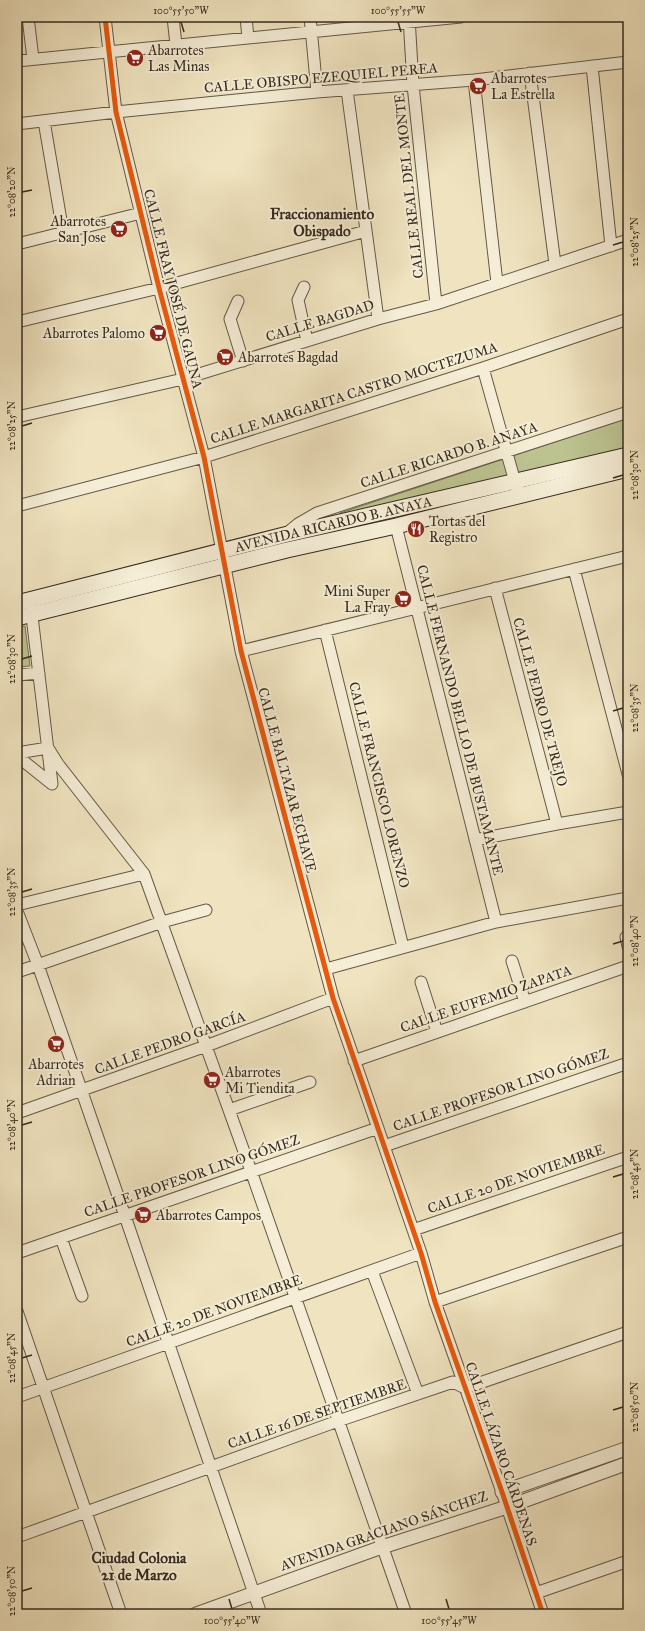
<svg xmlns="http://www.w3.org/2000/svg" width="645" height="1631" viewBox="0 0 645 1631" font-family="'IM FELL Great Primer',serif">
<rect width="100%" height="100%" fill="#f0e4c0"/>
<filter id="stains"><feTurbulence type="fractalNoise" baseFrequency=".005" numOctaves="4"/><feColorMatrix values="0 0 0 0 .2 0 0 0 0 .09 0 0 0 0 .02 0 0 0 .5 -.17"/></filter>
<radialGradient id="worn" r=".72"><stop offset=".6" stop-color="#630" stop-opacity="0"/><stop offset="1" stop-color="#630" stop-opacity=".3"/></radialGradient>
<path fill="#bcc390" stroke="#797757" d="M 628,418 L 628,447 L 341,519 L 340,513 Z
M 25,626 L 30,666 L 17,667 L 17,628 Z"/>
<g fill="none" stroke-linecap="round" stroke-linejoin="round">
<defs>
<path id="minor" d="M 28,17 L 33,59
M 105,17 L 116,112 L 159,288 L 204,457 L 241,651 L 333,998 L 421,1253 L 435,1302 L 502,1492 L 543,1614
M 173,17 L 176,45
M 246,17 L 248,38
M 310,17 L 317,92
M 409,17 L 413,85 L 436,304
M 17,61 L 461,17
M 592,66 L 611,246
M 530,73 L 555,264
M 474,80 L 497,283
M 347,90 L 378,319
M 44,121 L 63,232
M 17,124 L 116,112 L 317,92 L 474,80 L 628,62
M 17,244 L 141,213
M 304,287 L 298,300 L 307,341
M 238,301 L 230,319 L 243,361
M 17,322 L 159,288 L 366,231
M 483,368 L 517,489
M 17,417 L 183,379 L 378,319 L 436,304 L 628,240
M 17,506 L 204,457 L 483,368 L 628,319
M 396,526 L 496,922
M 287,533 L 298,524 L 317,513 L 628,412
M 574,569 L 628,774
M 495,588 L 557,824
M 31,608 L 52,784
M 325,630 L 403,947
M 241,651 L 628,556
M 17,675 L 39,673
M 17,753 L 48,748 L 58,764 L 144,874 L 251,1171 L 406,1614
M 17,756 L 52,784
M 475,840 L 557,824 L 628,812
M 17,905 L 144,874
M 17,911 L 38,965 L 125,1216 L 261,1614
M 626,937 L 628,946
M 512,961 L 525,1002
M 326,969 L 496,922 L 628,898
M 17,972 L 162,922 L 206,910
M 421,982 L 437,1032
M 354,1061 L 628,966
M 229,1110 L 310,1082
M 17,1113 L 206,1046 L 333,998
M 384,1146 L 628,1063
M 413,1230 L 628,1157
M 61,1238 L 82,1296
M 17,1253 L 378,1128
M 372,1271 L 418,1394
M 435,1302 L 628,1237
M 17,1311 L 121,1614
M 17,1397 L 421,1253
M 17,1537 L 338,1421 L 453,1382 L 465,1388 L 628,1332
M 536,1593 L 628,1561"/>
<path id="tertiary" d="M 502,1492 L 628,1448
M 196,1614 L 382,1547 L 507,1507 L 628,1463"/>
<g id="secondary">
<path id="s1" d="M 17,603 L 284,535 L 628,455"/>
<path d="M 17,618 L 287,550 L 396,526 L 628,469"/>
</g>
</defs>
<use href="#minor" stroke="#645946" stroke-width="13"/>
<use href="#tertiary" stroke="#645946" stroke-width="15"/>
<use href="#secondary" stroke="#362b1e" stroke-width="17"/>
<use href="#minor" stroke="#f5edd6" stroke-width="11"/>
<use href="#tertiary" stroke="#f5edd6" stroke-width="13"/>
<use href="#secondary" stroke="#f5edd6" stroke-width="15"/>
<defs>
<path id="cycleway" d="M 105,17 L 116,112 L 159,288 L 204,457 L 241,651 L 333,998 L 421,1253 L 435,1302 L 502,1492 L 543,1614"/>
</defs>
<use href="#cycleway" stroke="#f5edd6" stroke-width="8"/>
<use href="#cycleway" stroke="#e8590c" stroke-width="5"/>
</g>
<path fill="none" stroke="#362b1e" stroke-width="1.5" d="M 181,22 L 184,32M 398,22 L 401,32M 22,192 L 32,190M 613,245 L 623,242M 22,426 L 32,423M 613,478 L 623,475M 22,659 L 32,656M 613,711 L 623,708M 22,892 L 32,889M 613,944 L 623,941M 22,1125 L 32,1122M 613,1177 L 623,1174M 22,1358 L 32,1355M 613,1410 L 623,1407M 22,1591 L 32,1588M 229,1599 L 232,1609M 446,1599 L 449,1609"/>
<defs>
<symbol id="supermarket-disc" viewBox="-11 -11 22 22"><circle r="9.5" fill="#8f2418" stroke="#f5edd6"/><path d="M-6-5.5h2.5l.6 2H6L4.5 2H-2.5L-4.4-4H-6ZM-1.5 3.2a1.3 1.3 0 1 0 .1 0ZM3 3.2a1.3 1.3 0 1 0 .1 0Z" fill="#fff"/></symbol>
<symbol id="restaurant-disc" viewBox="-11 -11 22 22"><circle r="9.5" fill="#8f2418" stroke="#f5edd6"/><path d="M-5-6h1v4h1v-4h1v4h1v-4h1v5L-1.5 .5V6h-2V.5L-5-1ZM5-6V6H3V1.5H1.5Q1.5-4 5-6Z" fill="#fff"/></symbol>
</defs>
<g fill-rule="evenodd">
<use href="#supermarket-disc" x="125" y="48" width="20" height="20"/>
<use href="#supermarket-disc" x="468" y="76" width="20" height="20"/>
<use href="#supermarket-disc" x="109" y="219" width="20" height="20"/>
<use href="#supermarket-disc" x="148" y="323" width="20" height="20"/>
<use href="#supermarket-disc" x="215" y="347" width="20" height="20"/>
<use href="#restaurant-disc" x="406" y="519" width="20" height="20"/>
<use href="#supermarket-disc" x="393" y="589" width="20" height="20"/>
<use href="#supermarket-disc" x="46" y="1034" width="20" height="20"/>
<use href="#supermarket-disc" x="202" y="1070" width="20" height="20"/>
<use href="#supermarket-disc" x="133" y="1205" width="20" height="20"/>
</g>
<g text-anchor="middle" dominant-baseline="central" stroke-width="4" stroke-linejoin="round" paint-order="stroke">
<g font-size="14" fill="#362b1e" stroke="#f5edd6" text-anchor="start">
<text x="148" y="50">Abarrotes<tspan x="148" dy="16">Las Minas</tspan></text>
<text x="491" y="78">Abarrotes<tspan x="491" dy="16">La Estrella</tspan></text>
<text x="106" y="221" text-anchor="end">Abarrotes<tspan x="106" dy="16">San Jose</tspan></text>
<text x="145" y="333" text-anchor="end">Abarrotes Palomo</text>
<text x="238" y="357">Abarrotes Bagdad</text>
<text x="429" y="521">Tortas del<tspan x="429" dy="16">Registro</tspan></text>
<text x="390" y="591" text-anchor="end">Mini Super<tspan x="390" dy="16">La Fray</tspan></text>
<text x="56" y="1064" text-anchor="middle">Abarrotes<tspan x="56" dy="16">Adrian</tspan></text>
<text x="225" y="1072">Abarrotes<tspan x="225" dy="16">Mi Tiendita</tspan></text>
<text x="156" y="1215">Abarrotes Campos</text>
</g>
<g font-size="14" fill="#362b1e" stroke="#f5edd6">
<text transform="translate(321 78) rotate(-5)">CALLE OBISPO EZEQUIEL PEREA</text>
<text transform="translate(409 186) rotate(-96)">CALLE REAL DEL MONTE</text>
<text transform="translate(173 289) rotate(76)">CALLE FRAY JOSÉ DE GAUNA</text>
<text transform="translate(320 321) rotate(-17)">CALLE BAGDAD</text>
<text transform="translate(354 393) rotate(-18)">CALLE MARGARITA CASTRO MOCTEZUMA</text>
<text transform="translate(449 455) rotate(-18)">CALLE RICARDO B. ANAYA</text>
<text stroke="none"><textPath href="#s1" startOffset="326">AVENIDA RICARDO B. ANAYA</textPath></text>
<text transform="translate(540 702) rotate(75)">CALLE PEDRO DE TREJO</text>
<text transform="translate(460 720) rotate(76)">CALLE FERNANDO BELLO DE BUSTAMANTE</text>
<text transform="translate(287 780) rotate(75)">CALLE BALTAZAR ECHAVE</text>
<text transform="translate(379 785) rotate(76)">CALLE FRANCISCO LORENZO</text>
<text transform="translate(486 999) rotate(-19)">CALLE EUFEMIO ZAPATA</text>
<text transform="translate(170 1043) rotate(-20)">CALLE PEDRO GARCÍA</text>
<text transform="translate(501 1090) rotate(-19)">CALLE PROFESOR LINO GÓMEZ</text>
<text transform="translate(192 1176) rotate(-19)">CALLE PROFESOR LINO GÓMEZ</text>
<text transform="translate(516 1179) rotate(-19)">CALLE 20 DE NOVIEMBRE</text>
<text transform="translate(214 1311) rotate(-20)">CALLE 20 DE NOVIEMBRE</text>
<text transform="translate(317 1414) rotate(-19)">CALLE 16 DE SEPTIEMBRE</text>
<text transform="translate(501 1454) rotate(71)">CALLE LÁZARO CÁRDENAS</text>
<text transform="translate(384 1531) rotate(-19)">AVENIDA GRACIANO SÁNCHEZ</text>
</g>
<g font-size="15" font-weight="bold" fill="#362b1e" stroke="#f5edd6">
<text x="322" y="214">Fraccionamiento<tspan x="322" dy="17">Obispado</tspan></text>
<text x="139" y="1558">Ciudad Colonia<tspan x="139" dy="17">21 de Marzo</tspan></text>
</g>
</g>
<rect width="645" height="1631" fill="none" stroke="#f0e4c0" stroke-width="44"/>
<rect x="22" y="22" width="601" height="1587" fill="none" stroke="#362b1e" stroke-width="1.5"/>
<g font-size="10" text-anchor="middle" fill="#362b1e">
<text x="181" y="14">100°55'50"W</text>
<text x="398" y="14">100°55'55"W</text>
<text transform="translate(11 192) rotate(-90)" y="4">22°08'20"N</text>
<text transform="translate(634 242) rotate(-90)" y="4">22°08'25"N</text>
<text transform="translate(11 426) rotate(-90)" y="4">22°08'25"N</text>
<text transform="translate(634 475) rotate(-90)" y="4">22°08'30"N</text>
<text transform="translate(11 659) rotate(-90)" y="4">22°08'30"N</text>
<text transform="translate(634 708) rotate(-90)" y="4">22°08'35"N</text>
<text transform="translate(11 892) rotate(-90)" y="4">22°08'35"N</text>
<text transform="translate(634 941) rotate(-90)" y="4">22°08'40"N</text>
<text transform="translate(11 1125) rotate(-90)" y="4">22°08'40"N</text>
<text transform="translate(634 1174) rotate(-90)" y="4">22°08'45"N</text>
<text transform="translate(11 1358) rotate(-90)" y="4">22°08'45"N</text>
<text transform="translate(634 1407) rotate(-90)" y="4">22°08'50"N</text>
<text transform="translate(11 1591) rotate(-90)" y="4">22°08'50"N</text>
<text x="232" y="1624">100°55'40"W</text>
<text x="449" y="1624">100°55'45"W</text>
</g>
<rect width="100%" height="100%" filter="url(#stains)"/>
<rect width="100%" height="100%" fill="url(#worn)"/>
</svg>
